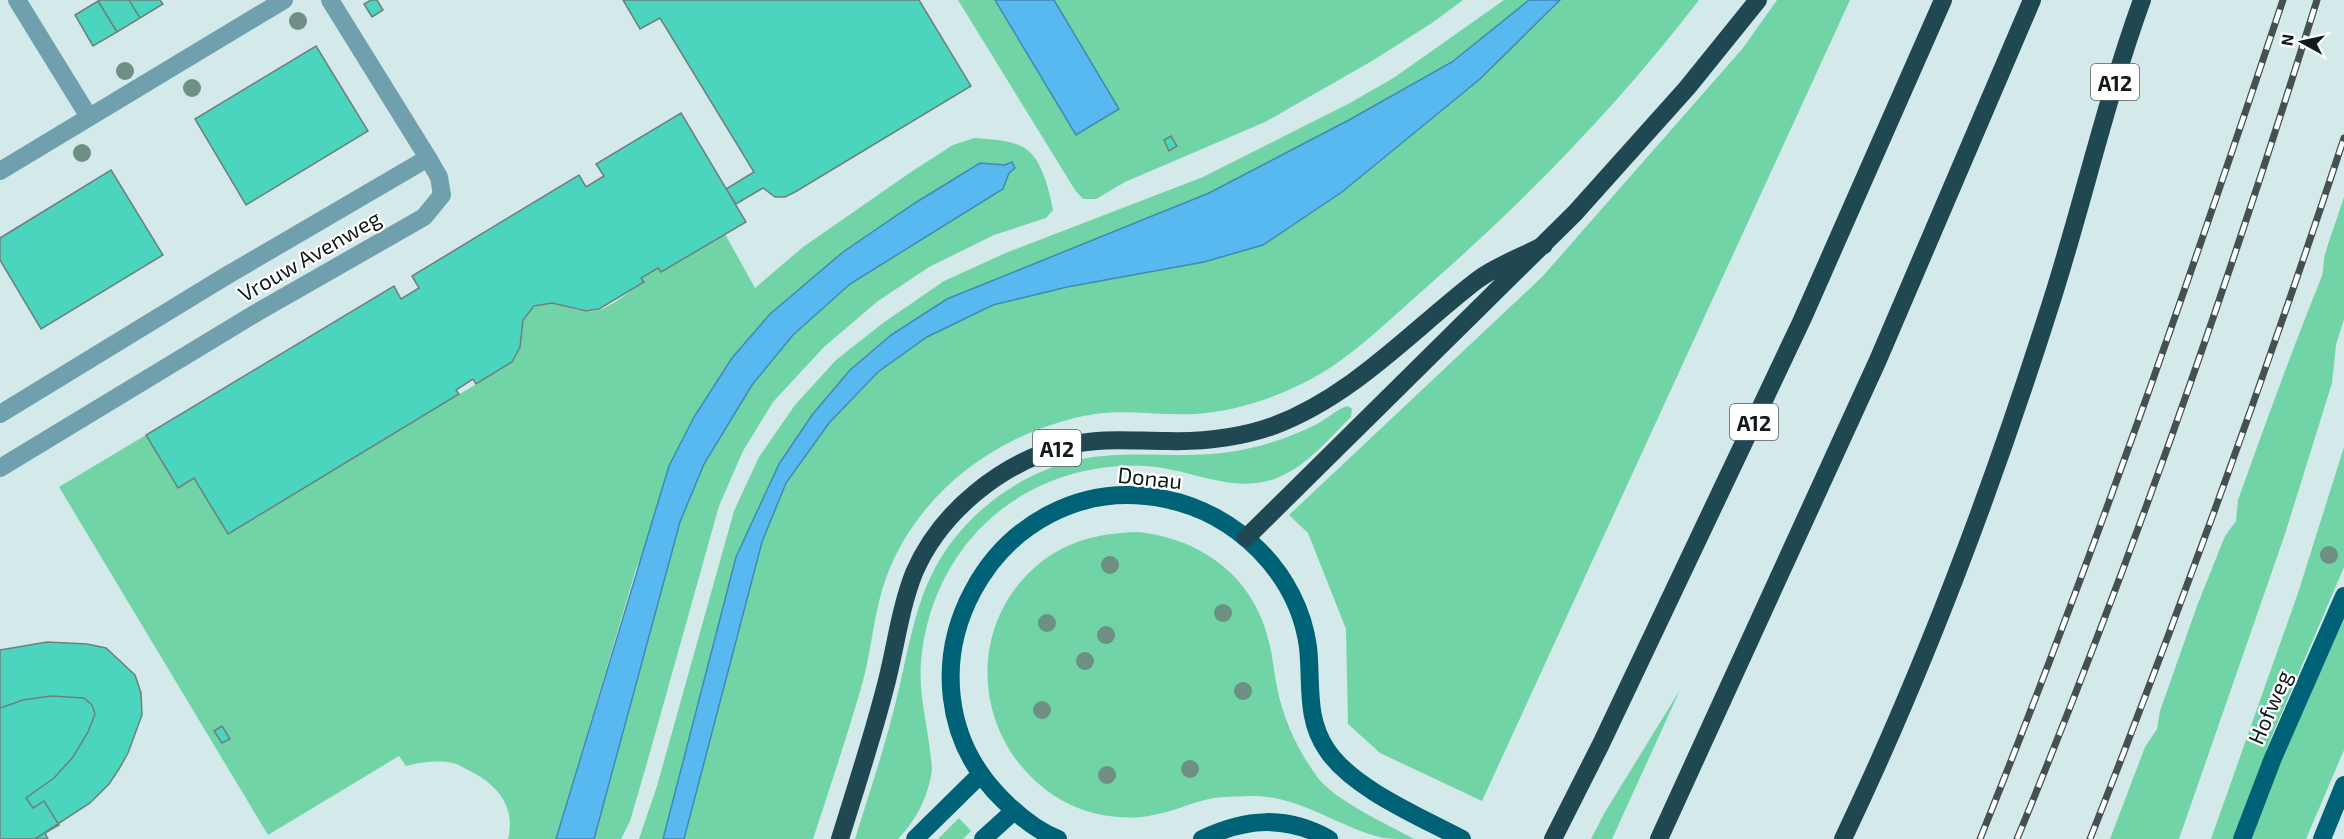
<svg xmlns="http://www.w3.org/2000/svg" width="2344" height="839" viewBox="0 0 2344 839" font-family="'Exo 2',sans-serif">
<rect width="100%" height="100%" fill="#d4e9ea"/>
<path fill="#71d4a6" d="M 958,0 L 995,0 L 1076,135 L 1119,109 L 1054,0 L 1463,0 L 1432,23 L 1372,61 L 1265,122 L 1125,182 L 1096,199 L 1083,199 L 1075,190 Z
M 1504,0 L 1529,0 L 1452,62 L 1349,120 L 1209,193 L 947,299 L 779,464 L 736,557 L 663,839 L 639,839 L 657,786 L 734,511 L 759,457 L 795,405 L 836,360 L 883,323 L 944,281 L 1008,252 L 1203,177 L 1350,103 L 1395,77 Z
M 1560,0 L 1699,0 C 1617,107 1523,203 1421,292 C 1387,322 1353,356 1313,378 C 1276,398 1235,412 1194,414 C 1161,416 1127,409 1095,414 C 1003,429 918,490 886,578 C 874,611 872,647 863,681 C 848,734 830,787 813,839 L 684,839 L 762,542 L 786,483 L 829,423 L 878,372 L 927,337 L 993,305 L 1067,287 L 1204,262 L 1263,245 L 1342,192 L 1480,79 Z
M 1777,0 L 1850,0 L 1482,801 L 1380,753 L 1348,724 L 1346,629 L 1308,533 L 1289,515 L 1542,277 L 1743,48 Z
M 974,138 C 989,139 1014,140 1026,149 C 1042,159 1050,193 1053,210 L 1046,218 L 994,235 L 929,267 L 878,301 L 824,347 L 773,402 L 743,451 L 719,506 L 645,770 L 630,821 L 621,839 L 594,839 L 680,522 L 704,464 L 752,385 L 793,335 L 850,284 L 1003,189 L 1009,173 L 1005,165 L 980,163 L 843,252 L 770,314 L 732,358 L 636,569 L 556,839 L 508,839 C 516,807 498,785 470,771 C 465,769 459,764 453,763 C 438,760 420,762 406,766 L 399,756 L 268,835 L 59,487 L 146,435 L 177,487 L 194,478 L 228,534 L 508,365 C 524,351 518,334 525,316 C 548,288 568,315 595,311 C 611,308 629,291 643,283 L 641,278 L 658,268 L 661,272 L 725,234 L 755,288 L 803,247 L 911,172 L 953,145 Z
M 2344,197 L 2344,319 L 2336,345 L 2332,383 L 2285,534 L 2179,839 L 2110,839 L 2145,747 L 2157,729 L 2160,711 L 2197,606 L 2225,536 L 2236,521 L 2238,500 C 2265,425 2292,350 2322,276 C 2324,269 2323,261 2325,254 C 2331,234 2338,216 2344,197 Z
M 1348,406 L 1352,409 L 1351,417 C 1328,439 1306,468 1274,479 C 1230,494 1189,468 1145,466 C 1026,460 931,543 921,662 C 918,698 930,733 932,770 C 928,797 917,819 898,839 L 855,839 C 868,797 882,756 893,713 C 905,669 911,619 930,578 C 956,522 1010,478 1069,462 C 1124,447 1180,461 1236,451 C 1264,446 1291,437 1317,424 C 1327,419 1338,408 1348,406 Z
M 2344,447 L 2344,567 L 2271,738 L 2233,839 L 2211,839 L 2298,593 Z
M 1138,532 C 1204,539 1256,579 1270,646 C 1273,659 1274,673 1277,687 C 1283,719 1298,751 1318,778 C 1336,801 1387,824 1414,839 C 1404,839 1392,839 1383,838 C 1337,827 1299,795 1250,796 C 1236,797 1223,796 1209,799 C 1190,803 1172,812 1153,815 C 1126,821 1093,816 1069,804 C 979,759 958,637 1034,568 C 1064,541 1099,533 1138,532 Z
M 2344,619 L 2344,750 L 2306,839 L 2251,839 L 2275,774 Z
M 1680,690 L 1612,839 L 1591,839 L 1605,812 Z
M 959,818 L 971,831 L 963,839 L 938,839 Z"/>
<path fill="#57b9f0" stroke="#4289b0" stroke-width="1.5" d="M 995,0 L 1054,0 L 1119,109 L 1076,135 Z
M 1529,0 L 1560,0 L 1480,79 L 1342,192 L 1263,245 L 1204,262 L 1067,287 L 993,305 L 927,337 L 878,372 L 829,423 L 786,483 L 762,542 L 684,839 L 663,839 L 736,557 L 779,464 L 812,415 L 850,370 L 891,335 L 947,299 L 1209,193 L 1349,120 L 1452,62 Z
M 1012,162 L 1015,168 L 1009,173 L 1003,189 L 850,284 L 793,335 L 752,385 L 704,464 L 680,522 L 594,839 L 556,839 L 669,466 L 694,417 L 732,358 L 770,314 L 843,252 L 915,203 L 980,163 L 1005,165 Z"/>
<path fill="#4bd4be" stroke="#6e807c" stroke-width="1.5" d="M 100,0 L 129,0 L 140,18 L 117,32 L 98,1 Z
M 129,0 L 160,0 L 163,4 L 140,18 Z
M 371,0 L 377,0 L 383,10 L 372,17 L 364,4 Z
M 623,0 L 919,0 L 971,86 L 795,192 L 785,197 L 775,197 L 763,188 L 736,204 L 726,189 L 754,172 L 660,18 L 640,29 Z
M 98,1 L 117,32 L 93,46 L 75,15 Z
M 316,46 L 368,131 L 246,205 L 195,119 Z
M 681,113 L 746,222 L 661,272 L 658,268 L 641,278 L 644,282 L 599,309 L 586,311 L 552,303 L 534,306 L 523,320 L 520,347 L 512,362 L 476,384 L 473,379 L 456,390 L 459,394 L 228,534 L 194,478 L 178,488 L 146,435 L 394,286 L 401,299 L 419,288 L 412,276 L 579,175 L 586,187 L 604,176 L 596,164 Z
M 1171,136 L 1177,146 L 1169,151 L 1164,140 Z
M 111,170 L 163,255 L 41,329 L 0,260 L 0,238 Z
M 47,642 L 87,644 L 106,648 L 135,675 L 141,693 L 142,715 L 128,753 L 119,769 L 109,784 L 90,803 L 35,839 L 0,839 L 0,650 Z
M 51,696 L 84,698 L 92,705 L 95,714 L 88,732 L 73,757 L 54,778 L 26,798 L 33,808 L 44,801 L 59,825 L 45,833 L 48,839 L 0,839 L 0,708 L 23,700 Z
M 222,726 L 230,739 L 222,743 L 214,731 Z"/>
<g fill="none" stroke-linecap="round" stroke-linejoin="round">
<path stroke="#709fad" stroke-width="18" d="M 17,0 L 89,117
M 0,171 L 284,0
M 0,414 L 226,276 L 428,158
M 0,468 L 256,313 L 424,217 L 442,195 L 439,177 L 428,158 L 330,0"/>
<path stroke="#006276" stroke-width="18" d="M 915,839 L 980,775
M 983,839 L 1014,811
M 1058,839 C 1037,831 1020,817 1004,801 C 878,679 993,464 1165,499 C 1236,513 1298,573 1308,647 C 1312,683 1305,718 1327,750 C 1353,789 1421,817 1462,839
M 1202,839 C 1246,818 1286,815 1329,839
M 2242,839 L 2273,758 L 2344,596
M 2322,839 L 2344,785"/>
<path stroke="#1f4852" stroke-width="18" d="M 1246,538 L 1575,213 L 1687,88 L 1758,0
M 840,839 C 855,790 871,742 884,692 C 895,653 899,611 914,573 C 940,512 1002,462 1066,446 C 1100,437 1133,441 1167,441 C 1203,442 1239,438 1273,426 C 1353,396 1410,332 1476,281 C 1495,266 1522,257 1544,245
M 1553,839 L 1601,744 L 1802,320 L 1943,0
M 1659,839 L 1878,360 L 2032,0
M 1843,839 C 1926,665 1993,486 2051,303 C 2083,203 2106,99 2142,0"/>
<defs>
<path id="rail" d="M 1980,839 C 2091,563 2189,282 2283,0
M 2017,839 C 2130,565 2229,283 2317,0
M 2090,839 C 2181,608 2266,374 2344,138"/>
</defs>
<use href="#rail" stroke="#455151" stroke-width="7"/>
<use href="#rail" stroke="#fff" stroke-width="4.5" stroke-dasharray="14" stroke-linecap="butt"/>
</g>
<g fill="#6d8f84">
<circle cx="298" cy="21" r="9"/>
<circle cx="125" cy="71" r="9"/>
<circle cx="192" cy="88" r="9"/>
<circle cx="82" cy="153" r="9"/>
<circle cx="2329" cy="555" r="9"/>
<circle cx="1110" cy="565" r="9"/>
<circle cx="1223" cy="613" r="9"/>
<circle cx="1047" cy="623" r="9"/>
<circle cx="1106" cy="635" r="9"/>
<circle cx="1085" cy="661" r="9"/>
<circle cx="1243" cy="691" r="9"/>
<circle cx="1042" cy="710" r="9"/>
<circle cx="1190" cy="769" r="9"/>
<circle cx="1107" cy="775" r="9"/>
</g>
<g text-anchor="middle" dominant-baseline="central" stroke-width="4.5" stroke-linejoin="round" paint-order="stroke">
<g fill="#fff" stroke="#595f5f" stroke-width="1.5">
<rect x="2091" y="64" width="48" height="36" rx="4.5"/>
<rect x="1730" y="404" width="48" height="36" rx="4.5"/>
<rect x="1033" y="430" width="48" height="36" rx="4.5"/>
</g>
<g font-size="21" font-weight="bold" fill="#121a1a">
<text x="2115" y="82">A12</text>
<text x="1754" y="422">A12</text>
<text x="1057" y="448">A12</text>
</g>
<g font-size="22" fill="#121a1a" stroke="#fff">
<text transform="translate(309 255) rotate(-30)">Vrouw Avenweg</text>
<text transform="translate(1150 477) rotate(6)">Donau</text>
<text transform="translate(2269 707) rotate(-67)">Hofweg</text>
</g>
</g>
<g transform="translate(2302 42) rotate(278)" stroke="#ffffff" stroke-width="4.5" paint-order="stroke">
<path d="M0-4.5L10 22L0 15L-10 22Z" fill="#121a1a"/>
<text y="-9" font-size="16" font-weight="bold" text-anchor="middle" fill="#121a1a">N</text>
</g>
</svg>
